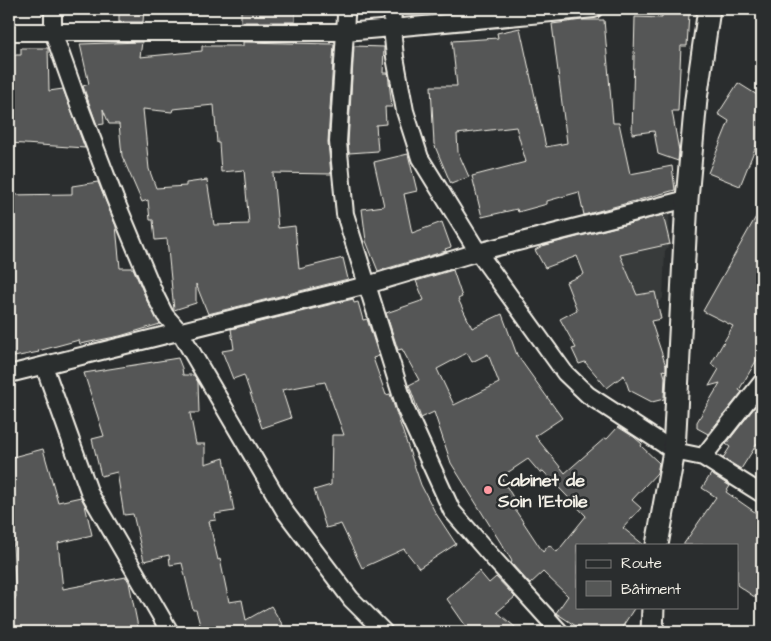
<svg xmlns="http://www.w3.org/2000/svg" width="771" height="641" viewBox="0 0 771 641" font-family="'Architects Daughter',sans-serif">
<rect width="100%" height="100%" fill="#2a2d2e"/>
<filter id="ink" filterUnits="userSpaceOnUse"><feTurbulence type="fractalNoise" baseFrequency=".02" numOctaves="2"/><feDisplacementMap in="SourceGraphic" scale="10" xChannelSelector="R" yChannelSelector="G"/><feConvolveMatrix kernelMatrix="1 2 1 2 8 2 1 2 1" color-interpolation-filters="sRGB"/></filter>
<g filter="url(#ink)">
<path fill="#373a3a" d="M 669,212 L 670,244 L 665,251 L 663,298 L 658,303 L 643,307 L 615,318 L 580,234 Z"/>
<path fill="#555756" stroke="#f4f1e8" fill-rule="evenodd" d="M 119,9 L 144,9 L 143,22 L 119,22 Z
M 241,9 L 295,9 L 295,22 L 241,22 Z
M 662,12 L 689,14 L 687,46 L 681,46 L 678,111 L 672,111 L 679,151 L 678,161 L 658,154 L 654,131 L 632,134 L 635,17 L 662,18 Z
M 582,20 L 604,20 L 613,123 L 619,123 L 630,174 L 672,166 L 675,190 L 584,215 L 579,192 L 547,201 L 547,204 L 518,212 L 517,209 L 482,217 L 472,176 L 526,162 L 516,127 L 457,134 L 458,152 L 469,177 L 451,184 L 434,144 L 431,86 L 457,86 L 452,41 L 498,38 L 497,33 L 520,28 L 546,147 L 567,143 L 552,24 Z
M 142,42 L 140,57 L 202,51 L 202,46 L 243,46 L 243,42 L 334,44 L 328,142 L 331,174 L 273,173 L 278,228 L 295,226 L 299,269 L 343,258 L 348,279 L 208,314 L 196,284 L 196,303 L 174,310 L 167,239 L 155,240 L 153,220 L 150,220 L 148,200 L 142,202 L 122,156 L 119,124 L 109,124 L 103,109 L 104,124 L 97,125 L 83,86 L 89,84 L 80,44 ZM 214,105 L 217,143 L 219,143 L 221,172 L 244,170 L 249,224 L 214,225 L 207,180 L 186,183 L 186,186 L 156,188 L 149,169 L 143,109 L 172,112 L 173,109 Z
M 354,46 L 384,47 L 383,73 L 388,73 L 392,107 L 385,107 L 386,124 L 376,125 L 378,151 L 349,153 L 348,142 Z
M 21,48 L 48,48 L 49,91 L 63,89 L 85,148 L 9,143 L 9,55 L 21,55 Z
M 738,83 L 762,98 L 762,150 L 756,146 L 740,186 L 708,173 L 729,121 L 718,114 Z
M 408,154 L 417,191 L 404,194 L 412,233 L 442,222 L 451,247 L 445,249 L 446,251 L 378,271 L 366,241 L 362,209 L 384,206 L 374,162 Z
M 98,182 L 116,226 L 120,268 L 133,268 L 147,301 L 160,324 L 120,336 L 80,344 L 79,340 L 38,351 L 39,352 L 9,358 L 9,195 L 72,194 L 72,186 Z
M 762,206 L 762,351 L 739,390 L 742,392 L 708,434 L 697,428 L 697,422 L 720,383 L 709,386 L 719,369 L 711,364 L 733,326 L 703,311 Z
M 663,215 L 670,244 L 620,255 L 637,295 L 655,292 L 661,319 L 651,321 L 666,366 L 666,371 L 663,370 L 665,377 L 664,399 L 652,402 L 629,390 L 624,375 L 607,388 L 585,362 L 579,364 L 572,349 L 576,348 L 560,319 L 577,310 L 566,282 L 584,274 L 577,256 L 545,268 L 535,250 L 542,246 Z
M 453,270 L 462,297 L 458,299 L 472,328 L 502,314 L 517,355 L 562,418 L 535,436 L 565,473 L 605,438 L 607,439 L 618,427 L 634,437 L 642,444 L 641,446 L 659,463 L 657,473 L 632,500 L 641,508 L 623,528 L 644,545 L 577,545 L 577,607 L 635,607 L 619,632 L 585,632 L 556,613 L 568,596 L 543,572 L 530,584 L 511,563 L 512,561 L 451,463 L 434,412 L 421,418 L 409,385 L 419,380 L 402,349 L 398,350 L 386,313 L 424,300 L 416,281 ZM 467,353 L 472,362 L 488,354 L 499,383 L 454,405 L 437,369 ZM 528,459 L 540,473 L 543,471 L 586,516 L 557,552 L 549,545 L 543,552 L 510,502 L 514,499 L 501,477 Z
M 353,299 L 354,303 L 358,302 L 363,320 L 367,319 L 379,356 L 373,358 L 386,395 L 390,394 L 421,485 L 435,512 L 456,544 L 419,568 L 404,549 L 362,568 L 341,524 L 326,528 L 314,490 L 331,485 L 332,435 L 344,435 L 325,382 L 282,390 L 291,418 L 262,428 L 244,375 L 233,379 L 222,351 L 234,349 L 231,329 Z
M 178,358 L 182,368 L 183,375 L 194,375 L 198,382 L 199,413 L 190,413 L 196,444 L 205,444 L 205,464 L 224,458 L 234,511 L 215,514 L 216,520 L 209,521 L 218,560 L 220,559 L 229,602 L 242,600 L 246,620 L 271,606 L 287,632 L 202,632 L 196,610 L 193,610 L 182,563 L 170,565 L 169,555 L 144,561 L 133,514 L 124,515 L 117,472 L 101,476 L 92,439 L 104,436 L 84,373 Z
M 758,403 L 762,405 L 762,436 L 741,469 L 723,458 L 730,447 L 726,444 Z
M 43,449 L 58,502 L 81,497 L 85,505 L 92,535 L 58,543 L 63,589 L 126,577 L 129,582 L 139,632 L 9,632 L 9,599 L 16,598 L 12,527 L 9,528 L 9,458 Z
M 711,474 L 730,486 L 726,492 L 762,517 L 762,602 L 737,585 L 737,545 L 683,545 L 716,497 L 702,488 Z
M 479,571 L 489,583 L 496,577 L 515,597 L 497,612 L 521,632 L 470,632 L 447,599 Z"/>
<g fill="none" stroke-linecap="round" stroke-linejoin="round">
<defs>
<path id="minor" d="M 53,9 L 53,32 L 75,94 L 115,199 L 156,297 L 165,315 L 180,332 L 286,513 L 351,599 L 384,632
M 345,9 L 346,16 L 338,142 L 345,214 L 406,410 L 452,511 L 493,558 L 560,632
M 393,9 L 392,28 L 395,57 L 405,111 L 420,158 L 478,252 L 565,373 L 588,395 L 674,451 L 703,457 L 762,494
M 9,32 L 345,32 L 392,28 L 594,9
M 44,366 L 90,494 L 170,632
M 9,374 L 367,285 L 478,252 L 687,199
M 703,457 L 762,382"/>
<path id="tertiary" d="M 657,545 L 674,451 L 687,199 L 696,99 L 709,9
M 652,632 L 653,607"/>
</defs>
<use href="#minor" stroke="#f4f1e8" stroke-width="20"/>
<use href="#tertiary" stroke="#f4f1e8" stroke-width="25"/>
<use href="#minor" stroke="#2a2d2e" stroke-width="16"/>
<use href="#tertiary" stroke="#2a2d2e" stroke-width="21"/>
</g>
</g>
<circle fill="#ff9aa2" stroke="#2a2d2e" stroke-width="2" cx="488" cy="490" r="5"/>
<g text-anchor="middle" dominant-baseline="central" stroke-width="5" stroke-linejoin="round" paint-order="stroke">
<g font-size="18" font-weight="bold" fill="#f4f1e8" stroke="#2a2d2e" text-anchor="start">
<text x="498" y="480">Cabinet de<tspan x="498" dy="21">Soin l'Etoile</tspan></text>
</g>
</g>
<rect width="771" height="641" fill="none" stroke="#2a2d2e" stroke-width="30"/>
<rect x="15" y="15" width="741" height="611" fill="none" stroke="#f4f1e8" stroke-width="2" filter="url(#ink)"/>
<rect x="576" y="544" width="162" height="65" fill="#2a2d2e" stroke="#7b7b78"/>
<rect x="586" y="560" width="25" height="8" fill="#2a2d2e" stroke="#7b7b78"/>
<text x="621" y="568" font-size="15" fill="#f4f1e8">Route</text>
<rect x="586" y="581" width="25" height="15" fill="#555756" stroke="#7b7b78"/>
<text x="621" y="594" font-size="15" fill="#f4f1e8">Bâtiment</text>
</svg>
